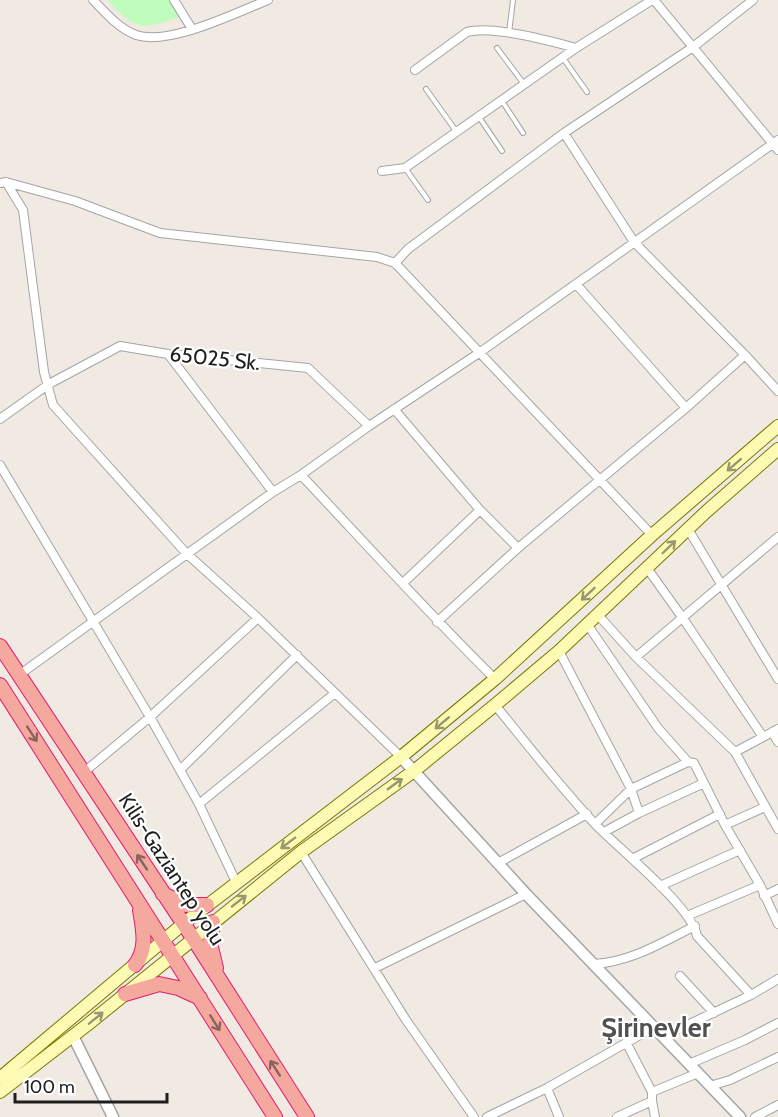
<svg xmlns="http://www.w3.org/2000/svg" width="778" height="1117" viewBox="0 0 778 1117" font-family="Cabin,sans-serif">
<rect width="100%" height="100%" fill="#f0eae3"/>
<path fill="#bffcbe" d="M 107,0 L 174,0 L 181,16 C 141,31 136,31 107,0 Z"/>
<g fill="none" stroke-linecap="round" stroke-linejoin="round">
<defs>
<path id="service" d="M 509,33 L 513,0
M 497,48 L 524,84
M 563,58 L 587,92
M 426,89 L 456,131
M 502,101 L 523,133
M 479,117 L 502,151
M 405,168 L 428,200"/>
<path id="minor" d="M 93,0 C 106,13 118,28 136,35 C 169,46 235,13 268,0
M 174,0 L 192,29
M 654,0 L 778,150
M 415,70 L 467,32 C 491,25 551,41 576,48
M 564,133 L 634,242 L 745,355 L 778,391
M 382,171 L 405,168 L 576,48 L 652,0
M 6,182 L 23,210 L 44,372 L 53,405 L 186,553 L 258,618 L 401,757
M 0,183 L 6,182 L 75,201 L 160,233 L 377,257 L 395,263 L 652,535
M 395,263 L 408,249 L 564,133 L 693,47 L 753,0
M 576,284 L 686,408
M 168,354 L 273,492
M 394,409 L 480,510 L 518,548
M 0,419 L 49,384 L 120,346 L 168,354 L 308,368 L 369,426
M 0,465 L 150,717 L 199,804 L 236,882
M 301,475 C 365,543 428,613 495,679
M 688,529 L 778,679
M 647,568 L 682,617 L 763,737
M 403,583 L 480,510
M 598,615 L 636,657 L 735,752 L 778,829
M 437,622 L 518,548 L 686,408 L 745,355
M 587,624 L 658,728 L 688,762 L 694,763 L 725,825 L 760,885 L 778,924
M 559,651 L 631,789 L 639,813
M 636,657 L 778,537
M 19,675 L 273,492 L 301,475 L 369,426 L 479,353 L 778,140
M 495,705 C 528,745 560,787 596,825 C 619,849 692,907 697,936 L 751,995
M 772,732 L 778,742
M 735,752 L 778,729
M 180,770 L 297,655
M 83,773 L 150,717 L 258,618
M 199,804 L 335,693
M 595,824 L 631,789 L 688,762
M 725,825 L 765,807
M 604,832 L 639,813 L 704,783
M 301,852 L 406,1020 L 474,1117
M 632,859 L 720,814
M 498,863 L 587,814
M 660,886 L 740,850
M 764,896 L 778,889
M 687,916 L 760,885
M 594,964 C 631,962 663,942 695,926
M 375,968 L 526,894
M 680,976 L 714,1013
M 664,1036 L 751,995 L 778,979
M 626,1042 L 652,1092
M 689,1064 L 745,1040 L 778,1023
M 710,1086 L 730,1080 L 778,1057
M 547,1088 L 559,1117
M 652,1101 L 655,1117
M 487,1117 L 547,1088 L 654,1027
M 617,1117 L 652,1101 L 652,1092 L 698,1073
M 755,1117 L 778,1105"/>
<path id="tertiary" d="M 401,757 L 526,894 L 740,1117
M 73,1036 L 113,1117"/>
<path id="secondary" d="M 0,1078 L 183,924 L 401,757 L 495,679 L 652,535 L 778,426
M 0,1092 L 87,1025 L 301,852 L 414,771 L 495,705 L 559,651 L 707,511 L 778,449"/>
<path id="trunk" d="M 0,646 L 193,938 L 307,1117
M 0,685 L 275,1117
M 163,894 L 186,905 L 207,905
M 213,922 L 210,943 L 216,968
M 135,965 C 148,948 143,929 140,910
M 125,994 L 159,984 L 178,988 L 200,998"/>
</defs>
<use href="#service" stroke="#a5a5a5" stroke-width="6"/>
<use href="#minor" stroke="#a5a5a5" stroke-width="10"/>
<use href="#tertiary" stroke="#a5a5a5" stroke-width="13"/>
<use href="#secondary" stroke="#787a00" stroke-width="14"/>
<use href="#trunk" stroke="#e31b72" stroke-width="16"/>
<use href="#service" stroke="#fff" stroke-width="4"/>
<use href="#minor" stroke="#fff" stroke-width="8"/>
<use href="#tertiary" stroke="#fff" stroke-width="10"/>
<use href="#secondary" stroke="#fdfab4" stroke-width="12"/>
<use href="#trunk" stroke="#f5a89e" stroke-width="14"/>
</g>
<defs><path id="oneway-shaft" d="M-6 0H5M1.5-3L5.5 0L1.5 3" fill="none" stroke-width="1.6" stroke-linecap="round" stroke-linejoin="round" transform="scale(1.5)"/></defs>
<g stroke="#999770">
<use href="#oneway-shaft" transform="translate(734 465) rotate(139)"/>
<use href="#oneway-shaft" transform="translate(669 547) rotate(-44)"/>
<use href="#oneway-shaft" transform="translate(588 594) rotate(137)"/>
<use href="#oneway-shaft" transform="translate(442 723) rotate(140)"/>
<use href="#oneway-shaft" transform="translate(395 784) rotate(-36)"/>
<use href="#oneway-shaft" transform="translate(288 843) rotate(143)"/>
<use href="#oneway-shaft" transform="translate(239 901) rotate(-38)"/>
<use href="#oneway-shaft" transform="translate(96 1018) rotate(-39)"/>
</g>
<g stroke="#8a635e">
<use href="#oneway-shaft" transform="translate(32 734) rotate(57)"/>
<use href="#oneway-shaft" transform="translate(142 862) rotate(-124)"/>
<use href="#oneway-shaft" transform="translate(215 1023) rotate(58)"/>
<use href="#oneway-shaft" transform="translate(275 1068) rotate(-123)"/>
</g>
<g text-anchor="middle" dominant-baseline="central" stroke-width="4.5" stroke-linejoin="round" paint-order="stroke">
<g font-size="21" fill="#1e1e1e" stroke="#fff">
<text transform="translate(215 358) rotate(6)">65025 Sk.</text>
<text transform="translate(172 869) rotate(57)">Kilis-Gaziantep yolu</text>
</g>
<g font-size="27" font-weight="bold" fill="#515151" stroke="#fff">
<text x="656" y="1027">Şirinevler</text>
</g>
</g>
<path d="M15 1093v9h152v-9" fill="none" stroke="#1e1e1e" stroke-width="3"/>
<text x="24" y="1093" font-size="18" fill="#1e1e1e" stroke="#ffffff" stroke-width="4.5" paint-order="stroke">100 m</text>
</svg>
